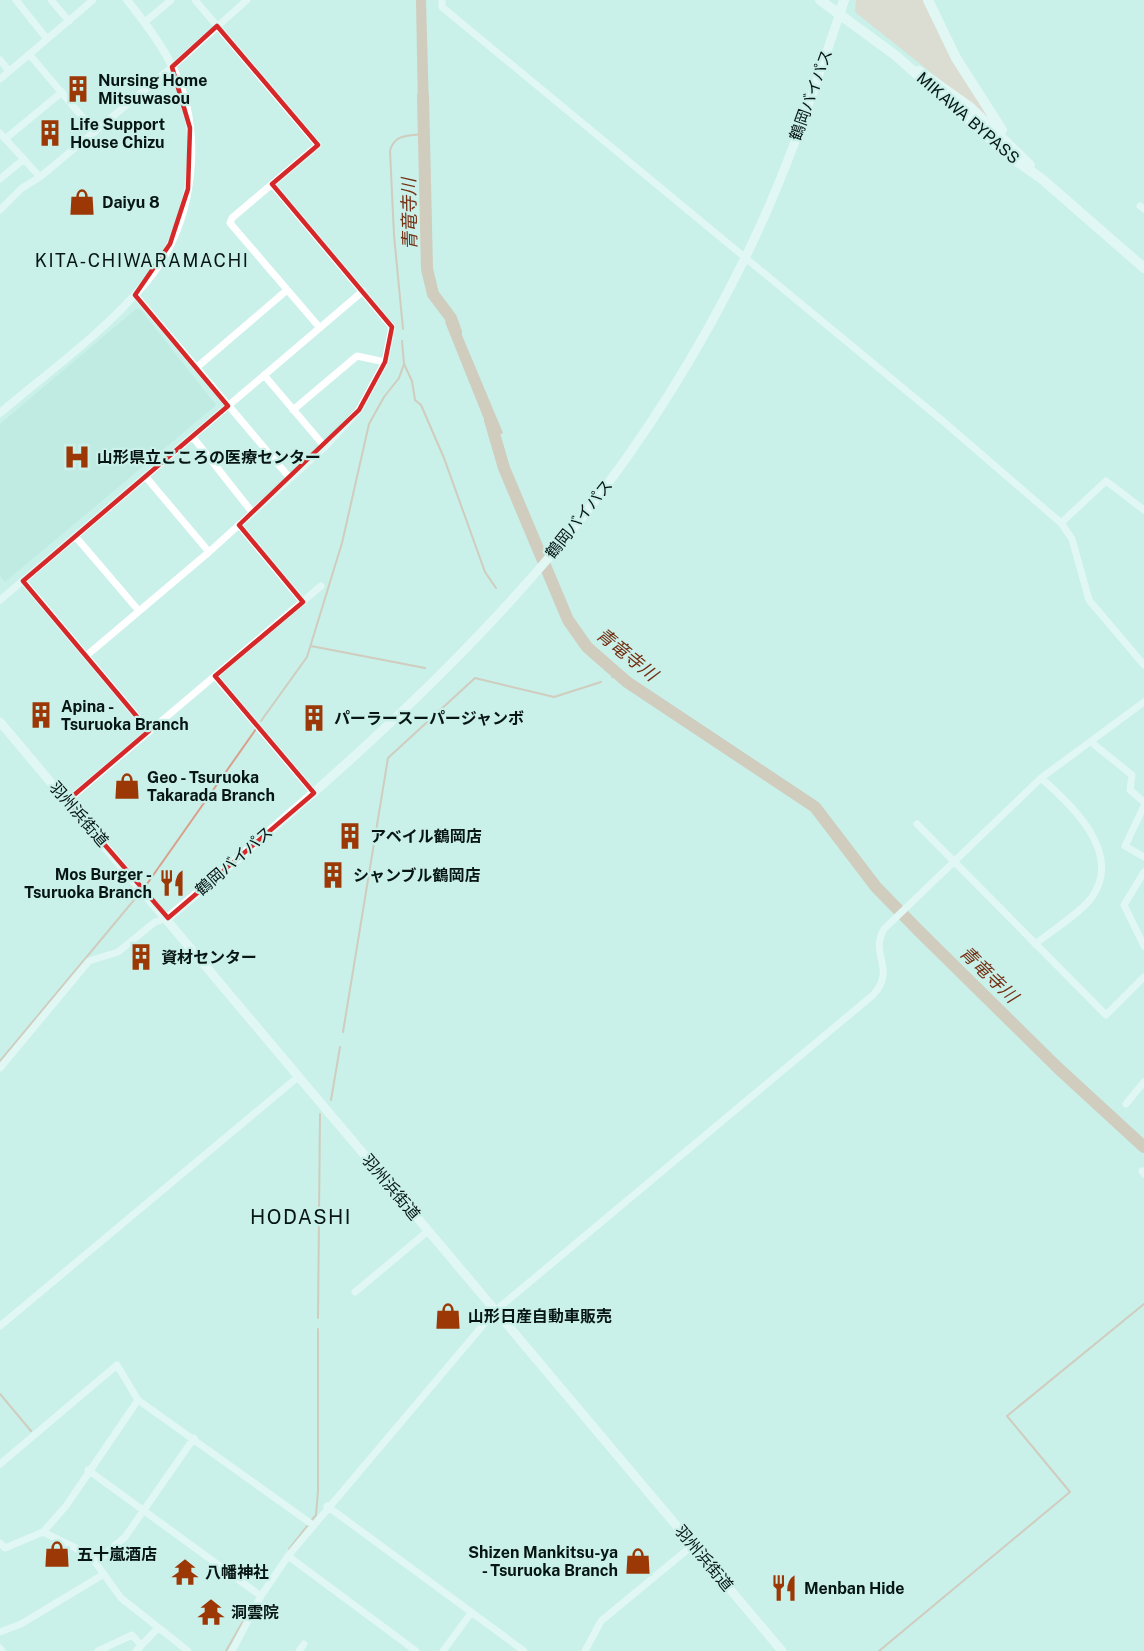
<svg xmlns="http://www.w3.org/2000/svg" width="1144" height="1651" viewBox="0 0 1144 1651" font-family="'Public Sans','Noto Sans JP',sans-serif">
<rect width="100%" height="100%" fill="#c9f0e9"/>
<path fill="#b4e5dc" d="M 136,309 L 140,309 L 216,405 L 5,582 L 0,576 L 0,424 Z"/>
<path fill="#f2c6b6" d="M 856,0 L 925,0 L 988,118 L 855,12 Z"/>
<path fill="#daa08b" d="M 416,0 L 426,0 L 429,110 L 418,111 Z
M 454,316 L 503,433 L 492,439 L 445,322 Z"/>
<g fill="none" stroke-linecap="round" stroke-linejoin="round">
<path stroke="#daa08b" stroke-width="2" d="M 403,329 L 394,235 L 390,151 C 394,134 408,136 424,134
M 402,341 L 404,364 L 412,381 L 415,400 L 421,405 L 444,458 L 485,572 L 496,588
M 311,646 L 425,668
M 612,677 L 618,675
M 261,721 L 307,657 L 342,543 L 369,424 L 384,397 L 399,378 L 404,364
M 147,884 L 256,729
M 343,1032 L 388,758 L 475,678 L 554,697 L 601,682
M 0,1061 L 139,894
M 331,1100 L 340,1047
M 318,1318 L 320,1114
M 0,1394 L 31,1431
M 311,1521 L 316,1515 L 318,1491 L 318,1329
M 289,1549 L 308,1525
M 226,1651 L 253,1604
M 879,1651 L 1070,1492 L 1007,1416 L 1144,1304"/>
<path stroke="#daa08b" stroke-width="12" d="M 423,96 L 427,269 L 433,294 L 451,318 L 456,332
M 490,420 L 504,468 L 568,620 L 587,647 L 627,682 L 815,807 L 876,887 L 920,932 L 1058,1068 L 1144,1147"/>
<path stroke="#fff" stroke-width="7" d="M 16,0 L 47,39
M 51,0 L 69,21
M 195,0 L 318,145 L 232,218 L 230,223 L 320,328
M 442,0 L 442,7 L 944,422 L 1061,523 L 1072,539 L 1089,600 L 1144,665
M 145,22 L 171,0
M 29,54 L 95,132
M 0,60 L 9,71
M 0,79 L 93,0
M 0,133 L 40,177
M 5,139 L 62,92
M 0,179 L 24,159
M 1140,206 L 1144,209
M 0,210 L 22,188 L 40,177 L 172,67 L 247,0
M 135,295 L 289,477
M 196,368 L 287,290
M 264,375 L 325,447
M 293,410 L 357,356 L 385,362
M 192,436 L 252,512
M 145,476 L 209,552
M 1061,523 L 1106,481 L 1144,510
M 239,525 L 303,602
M 75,536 L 139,611
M 23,581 L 149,731
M 0,600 L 363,291
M 86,656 L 209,552 L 325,447 L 359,410 L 385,362 L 392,327 L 272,184
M 215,676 L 314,793
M 1091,742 L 1132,775 L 1130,790 L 1144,802
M 67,801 L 321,586
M 1144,806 L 1125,846 L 1144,857
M 917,824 L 1106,1015 L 1144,977
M 1144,872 L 1124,905 L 1144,946
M 1035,944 C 1049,933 1083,911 1092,897 C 1123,853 1072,805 1041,778
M 0,1068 L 89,961 L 118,952 L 155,922 L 168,918
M 1126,1104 L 1144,1082
M 1142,1171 L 1144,1174
M 355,1292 L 428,1231
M 0,1326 L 298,1077
M 0,1464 L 117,1365 L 138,1400 L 313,1525
M 88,1470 L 261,1596
M 327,1506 L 524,1651
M 43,1532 L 66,1506 L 138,1400
M 0,1543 L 5,1548 L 43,1532 L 90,1555 L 121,1598 L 188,1651
M 288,1556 L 416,1651
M 96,1562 L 125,1537 L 194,1438
M 0,1632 L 21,1624 L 104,1574
M 0,1648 L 2,1651
M 98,1651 L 132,1635 L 141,1645
M 136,1651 L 158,1628
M 232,1651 L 261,1596 L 288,1556 L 495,1311 L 873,995 C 897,969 869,955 884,929 L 1041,778 L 1144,702
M 299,1651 L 304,1644
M 443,1651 L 471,1613
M 585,1651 L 601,1621 L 693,1545"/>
<path stroke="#fff" stroke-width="8" d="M 0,413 C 49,371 105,332 146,282 C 194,225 205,135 173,68 C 161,43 144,21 127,0"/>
<path stroke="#fff" stroke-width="9" d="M 0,722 L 782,1651
M 168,918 C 308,800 450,678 567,536 C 636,452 696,357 744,260 C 784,180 812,96 840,13"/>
<path stroke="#fff" stroke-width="10" d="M 820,0 L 895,55 L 1008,155 L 1042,179 L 1144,268
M 928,0 L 956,58 L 1002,130
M 840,13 L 844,0
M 919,71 L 970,107 L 1030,165"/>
</g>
<path d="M0 0H1144V1651H0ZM 217,26 L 318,145 L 272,184 L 392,327 L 385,362 L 359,410 L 239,525 L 303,602 L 215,676 L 314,793 L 168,918 L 67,801 L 149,731 L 23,581 L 228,406 L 135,295 L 170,244 L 188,189 L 190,128 L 172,67 Z" fill="#c9f0e9" fill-opacity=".55" fill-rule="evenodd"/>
<path fill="none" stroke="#d62828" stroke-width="4.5" stroke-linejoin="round" d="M 217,26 L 318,145 L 272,184 L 392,327 L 385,362 L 359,410 L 239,525 L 303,602 L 215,676 L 314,793 L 168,918 L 67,801 L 149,731 L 23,581 L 228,406 L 135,295 L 170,244 L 188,189 L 190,128 L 172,67 Z"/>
<defs>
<symbol id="building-bare" viewBox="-9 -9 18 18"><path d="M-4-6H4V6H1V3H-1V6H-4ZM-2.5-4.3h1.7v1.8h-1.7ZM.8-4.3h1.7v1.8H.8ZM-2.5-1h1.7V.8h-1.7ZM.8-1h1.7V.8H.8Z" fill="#9c3806" stroke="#c9f0e9" stroke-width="2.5" paint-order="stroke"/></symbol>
<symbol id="shop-bare" viewBox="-9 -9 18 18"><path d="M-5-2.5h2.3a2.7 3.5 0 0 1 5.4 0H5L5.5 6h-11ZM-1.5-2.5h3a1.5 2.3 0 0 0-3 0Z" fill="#9c3806" stroke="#c9f0e9" stroke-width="2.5" paint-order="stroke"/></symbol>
<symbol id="hospital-bare" viewBox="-9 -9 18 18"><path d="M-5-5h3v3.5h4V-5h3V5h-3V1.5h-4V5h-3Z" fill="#9c3806" stroke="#c9f0e9" stroke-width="2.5" paint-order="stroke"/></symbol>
<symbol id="restaurant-bare" viewBox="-9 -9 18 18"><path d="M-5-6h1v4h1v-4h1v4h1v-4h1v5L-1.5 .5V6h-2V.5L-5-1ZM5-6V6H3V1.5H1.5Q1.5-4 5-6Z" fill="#9c3806" stroke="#c9f0e9" stroke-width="2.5" paint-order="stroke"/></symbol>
<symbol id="temple-bare" viewBox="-9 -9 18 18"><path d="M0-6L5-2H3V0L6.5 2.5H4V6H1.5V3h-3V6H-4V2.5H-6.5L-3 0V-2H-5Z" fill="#9c3806" stroke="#c9f0e9" stroke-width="2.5" paint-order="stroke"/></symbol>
</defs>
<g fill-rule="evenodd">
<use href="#building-bare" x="59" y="70" width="38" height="38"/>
<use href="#building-bare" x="31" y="114" width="38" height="38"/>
<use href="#shop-bare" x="63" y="183" width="38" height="38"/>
<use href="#hospital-bare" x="58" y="438" width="38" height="38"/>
<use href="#building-bare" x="22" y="696" width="38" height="38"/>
<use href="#building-bare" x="295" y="699" width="38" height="38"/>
<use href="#shop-bare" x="108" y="767" width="38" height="38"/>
<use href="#building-bare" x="331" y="817" width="38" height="38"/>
<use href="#building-bare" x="314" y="856" width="38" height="38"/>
<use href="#restaurant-bare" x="153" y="864" width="38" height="38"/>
<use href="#building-bare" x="122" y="938" width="38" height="38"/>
<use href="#shop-bare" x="429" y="1297" width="38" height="38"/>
<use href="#shop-bare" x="38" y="1535" width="38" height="38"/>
<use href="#shop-bare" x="619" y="1542" width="38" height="38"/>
<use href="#temple-bare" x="166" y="1553" width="38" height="38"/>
<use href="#restaurant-bare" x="765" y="1569" width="38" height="38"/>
<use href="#temple-bare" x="192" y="1593" width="38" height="38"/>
</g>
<g text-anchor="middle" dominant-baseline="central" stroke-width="4.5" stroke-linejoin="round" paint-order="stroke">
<g font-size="16" font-weight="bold" fill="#071613" stroke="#c9f0e9" text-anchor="start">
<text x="98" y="80">Nursing Home<tspan x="98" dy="18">Mitsuwasou</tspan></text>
<text x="70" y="124">Life Support<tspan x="70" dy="18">House Chizu</tspan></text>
<text x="102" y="202">Daiyu 8</text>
<text x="97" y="457">山形県立こころの医療センター</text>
<text x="61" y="706">Apina -<tspan x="61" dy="18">Tsuruoka Branch</tspan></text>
<text x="334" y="718">パーラースーパージャンボ</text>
<text x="147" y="777">Geo - Tsuruoka<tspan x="147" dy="18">Takarada Branch</tspan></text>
<text x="370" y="836">アベイル鶴岡店</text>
<text x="152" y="874" text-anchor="end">Mos Burger -<tspan x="152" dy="18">Tsuruoka Branch</tspan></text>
<text x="353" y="875">シャンブル鶴岡店</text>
<text x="161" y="957">資材センター</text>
<text x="468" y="1316">山形日産自動車販売</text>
<text x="618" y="1552" text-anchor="end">Shizen Mankitsu-ya<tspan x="618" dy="18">- Tsuruoka Branch</tspan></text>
<text x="77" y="1554">五十嵐酒店</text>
<text x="205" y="1572">八幡神社</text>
<text x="804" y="1588">Menban Hide</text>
<text x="231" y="1612">洞雲院</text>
</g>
<g font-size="16" fill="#071613" stroke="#c9f0e9">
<text transform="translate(811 95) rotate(-70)">鶴岡バイパス</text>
<text transform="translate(968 118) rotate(41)">MIKAWA BYPASS</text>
<text transform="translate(579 519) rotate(-51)">鶴岡バイパス</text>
<text transform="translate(79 814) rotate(49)">羽州浜街道</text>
<text transform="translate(234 861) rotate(-41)">鶴岡バイパス</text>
<text transform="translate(391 1187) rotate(50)">羽州浜街道</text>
<text transform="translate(704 1558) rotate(50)">羽州浜街道</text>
</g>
<g font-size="18" font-style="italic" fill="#742f12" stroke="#c9f0e9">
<text transform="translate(409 214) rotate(-91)">青竜寺川</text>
<text transform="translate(627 654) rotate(39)">青竜寺川</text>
<text transform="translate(989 974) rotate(44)">青竜寺川</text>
</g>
<g font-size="18" letter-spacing="1.5" fill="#071613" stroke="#c9f0e9">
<text x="142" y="260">KITA-CHIWARAMACHI</text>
</g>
<g font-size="20" letter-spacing="1.5" fill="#071613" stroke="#c9f0e9">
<text x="301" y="1217">HODASHI</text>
</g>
</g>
</svg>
